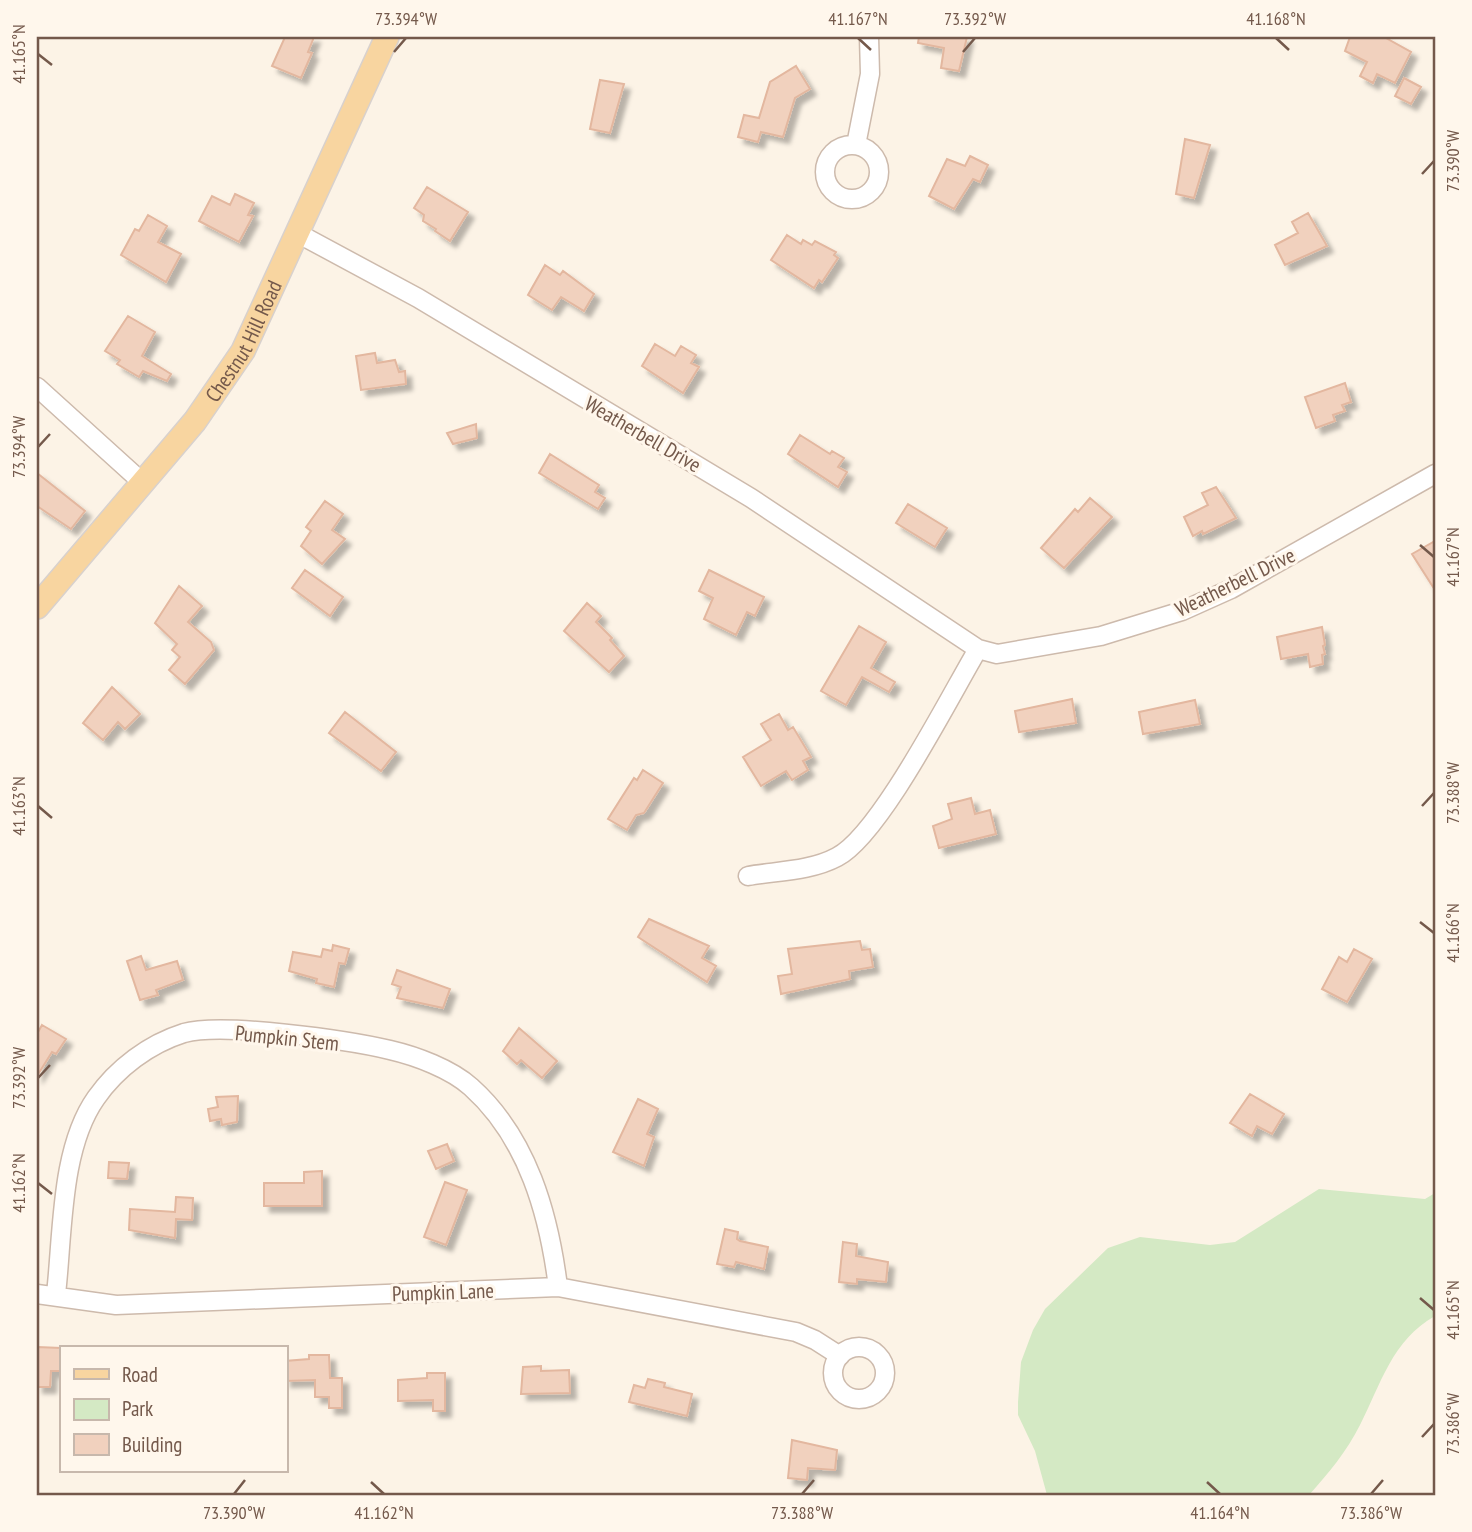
<svg xmlns="http://www.w3.org/2000/svg" width="1472" height="1532" viewBox="0 0 1472 1532" font-family="'PT Sans Narrow',sans-serif">
<defs>
<filter id="shadow"><feDropShadow dx="6" dy="6" stdDeviation="2" flood-color="#0004"/></filter>
</defs>
<rect width="100%" height="100%" fill="#fcf3e6"/>
<path fill="#d4e9c4" d="M 1319,1189 L 1425,1199 L 1435,1193 L 1435,1316 C 1392,1340 1381,1384 1360,1425 C 1347,1451 1328,1474 1309,1495 L 1047,1495 L 1035,1451 L 1018,1415 L 1018,1402 L 1021,1362 L 1033,1330 L 1045,1309 L 1108,1248 L 1140,1237 L 1210,1245 L 1235,1242 Z"/>
<path fill="#f1d1be" stroke="#e3b79f" stroke-width="2" filter="url(#shadow)" d="M 285,37 L 314,37 L 308,52 L 312,53 L 301,78 L 272,66 Z
M 919,37 L 967,37 L 959,71 L 941,68 L 944,48 L 918,43 Z
M 1350,37 L 1384,37 L 1411,52 L 1395,83 L 1377,74 L 1373,83 L 1360,76 L 1367,62 L 1345,51 Z
M 796,66 L 810,89 L 795,98 L 783,137 L 761,132 L 758,142 L 738,137 L 744,115 L 759,118 L 770,82 Z
M 1404,78 L 1421,87 L 1411,104 L 1395,96 Z
M 600,80 L 624,84 L 610,133 L 590,129 Z
M 1185,139 L 1210,145 L 1194,198 L 1176,194 Z
M 970,156 L 988,165 L 980,182 L 973,179 L 954,209 L 929,196 L 947,159 L 965,166 Z
M 427,187 L 468,212 L 450,241 L 435,231 L 436,229 L 423,221 L 424,215 L 414,208 Z
M 235,194 L 254,203 L 248,215 L 253,216 L 239,242 L 199,221 L 212,196 L 230,205 Z
M 1308,213 L 1327,246 L 1285,265 L 1275,245 L 1298,233 L 1292,222 Z
M 148,215 L 167,226 L 158,242 L 181,254 L 166,282 L 121,255 L 135,229 L 139,231 Z
M 787,235 L 801,244 L 803,240 L 812,245 L 815,241 L 836,252 L 834,255 L 838,258 L 822,282 L 819,280 L 814,288 L 771,260 Z
M 545,265 L 560,275 L 563,271 L 594,294 L 584,311 L 561,297 L 552,310 L 528,295 Z
M 128,316 L 155,332 L 142,356 L 171,374 L 167,381 L 143,371 L 139,377 L 117,364 L 120,360 L 105,351 Z
M 655,344 L 675,356 L 681,346 L 696,355 L 691,363 L 699,367 L 683,393 L 642,366 Z
M 375,353 L 377,363 L 395,360 L 399,372 L 405,371 L 406,384 L 361,390 L 356,356 Z
M 1345,383 L 1351,402 L 1342,405 L 1345,411 L 1333,415 L 1335,421 L 1316,428 L 1305,397 Z
M 476,424 L 477,438 L 453,444 L 447,433 Z
M 800,435 L 830,454 L 832,451 L 844,458 L 838,467 L 847,472 L 838,487 L 788,454 Z
M 550,454 L 599,485 L 595,492 L 605,498 L 598,509 L 539,473 Z
M 37,473 L 85,511 L 71,529 L 37,506 Z
M 1216,487 L 1236,518 L 1203,534 L 1202,531 L 1193,536 L 1184,517 L 1208,505 L 1202,493 Z
M 1090,498 L 1112,517 L 1064,568 L 1041,548 L 1075,509 L 1078,512 Z
M 325,501 L 343,514 L 332,530 L 345,539 L 322,564 L 301,546 L 311,531 L 306,527 Z
M 908,504 L 947,528 L 935,547 L 896,523 Z
M 1435,541 L 1435,590 L 1412,554 Z
M 305,570 L 343,597 L 330,616 L 292,588 Z
M 709,570 L 764,597 L 755,616 L 747,612 L 736,635 L 704,619 L 713,598 L 699,591 Z
M 179,586 L 202,606 L 188,622 L 211,642 L 214,650 L 185,684 L 169,670 L 180,657 L 172,650 L 177,644 L 155,623 Z
M 587,603 L 601,616 L 596,622 L 612,638 L 610,640 L 624,656 L 609,672 L 564,631 Z
M 859,626 L 886,642 L 871,668 L 895,682 L 889,692 L 862,677 L 846,705 L 821,691 Z
M 1322,627 L 1325,645 L 1323,646 L 1325,654 L 1322,655 L 1323,664 L 1310,667 L 1308,654 L 1281,659 L 1277,637 Z
M 112,687 L 140,714 L 125,729 L 118,722 L 103,740 L 83,723 Z
M 1072,699 L 1076,723 L 1019,732 L 1015,711 Z
M 1195,700 L 1200,724 L 1143,734 L 1139,712 Z
M 345,712 L 396,752 L 381,771 L 329,733 Z
M 779,714 L 788,730 L 793,727 L 811,757 L 803,761 L 808,770 L 792,780 L 786,771 L 761,786 L 743,757 L 771,740 L 761,724 Z
M 643,770 L 663,783 L 644,813 L 636,815 L 627,830 L 608,819 L 634,778 L 637,780 Z
M 971,798 L 975,814 L 990,810 L 996,834 L 939,848 L 933,826 L 952,819 L 948,804 Z
M 649,919 L 709,946 L 702,958 L 716,966 L 707,982 L 638,937 Z
M 860,941 L 862,950 L 870,949 L 873,967 L 849,971 L 850,979 L 781,994 L 778,976 L 792,974 L 788,949 Z
M 333,945 L 349,949 L 345,964 L 339,963 L 334,987 L 316,983 L 317,979 L 289,971 L 293,952 L 321,957 L 323,949 L 332,951 Z
M 1354,949 L 1372,959 L 1347,1002 L 1322,989 L 1339,957 L 1347,962 Z
M 141,956 L 146,970 L 177,961 L 183,980 L 156,990 L 158,995 L 140,1000 L 127,961 Z
M 397,970 L 450,989 L 443,1008 L 397,998 L 401,987 L 392,984 Z
M 42,1025 L 66,1039 L 56,1054 L 52,1052 L 37,1076 L 37,1034 Z
M 519,1028 L 557,1061 L 542,1078 L 521,1060 L 517,1064 L 503,1051 Z
M 1250,1094 L 1284,1114 L 1272,1134 L 1257,1126 L 1252,1136 L 1230,1123 Z
M 238,1096 L 237,1122 L 222,1125 L 221,1119 L 210,1121 L 208,1109 L 218,1107 L 216,1097 Z
M 638,1099 L 658,1109 L 647,1134 L 654,1137 L 644,1166 L 613,1152 Z
M 447,1144 L 454,1161 L 436,1169 L 428,1151 Z
M 109,1162 L 129,1163 L 127,1179 L 108,1178 Z
M 322,1171 L 322,1206 L 264,1206 L 264,1183 L 304,1183 L 304,1172 Z
M 445,1182 L 467,1190 L 446,1245 L 424,1237 Z
M 176,1197 L 193,1198 L 192,1220 L 176,1219 L 175,1238 L 129,1230 L 130,1209 L 175,1212 Z
M 725,1229 L 738,1232 L 737,1239 L 740,1241 L 768,1247 L 764,1269 L 736,1262 L 734,1267 L 717,1264 Z
M 843,1242 L 857,1244 L 856,1256 L 888,1262 L 886,1282 L 857,1279 L 857,1284 L 839,1282 Z
M 37,1347 L 61,1348 L 61,1371 L 51,1371 L 50,1387 L 37,1387 Z
M 309,1355 L 329,1355 L 330,1378 L 342,1378 L 342,1408 L 329,1408 L 329,1397 L 315,1397 L 315,1380 L 285,1381 L 285,1361 L 309,1359 Z
M 541,1366 L 541,1371 L 569,1370 L 570,1393 L 521,1394 L 523,1367 Z
M 427,1373 L 445,1373 L 445,1411 L 433,1411 L 433,1400 L 398,1401 L 398,1380 L 427,1378 Z
M 648,1379 L 665,1383 L 664,1387 L 692,1394 L 687,1416 L 629,1402 L 634,1385 L 645,1388 Z
M 792,1440 L 837,1450 L 835,1470 L 808,1468 L 807,1480 L 788,1478 Z"/>
<g fill="none" stroke-linecap="round" stroke-linejoin="round">
<defs>
<path id="minor" d="M 856,145 L 870,74 L 869,37
M825 172a27 27 0 1 1 54 0a27 27 0 1 1-54 0Z
M 299,234 L 418,298 L 751,498 L 978,649
M 37,387 L 143,483
M 748,876 C 777,871 811,871 837,857 C 880,835 950,696 978,649 L 997,654 L 1101,636 L 1182,611 L 1231,589 L 1435,474
M 37,1294 L 116,1305 L 558,1287 L 796,1332 L 815,1340 L 840,1356
M 56,1294 C 63,1234 60,1149 96,1098 C 117,1068 149,1044 184,1033 C 222,1022 348,1040 390,1050 C 416,1056 451,1069 471,1087 C 528,1138 549,1215 558,1287
M833 1373a26 26 0 1 1 52 0a26 26 0 1 1-52 0Z"/>
<g id="major">
<path id="s1" d="M 37,607 L 195,421 L 243,351 L 387,37"/>
</g>
</defs>
<use href="#minor" stroke="#cdbaac" stroke-width="21"/>
<use href="#major" stroke="#d8d1cd" stroke-width="26"/>
<use href="#minor" stroke="#fff" stroke-width="18"/>
<use href="#major" stroke="#f8d5a0" stroke-width="23"/>
</g>
<path fill="none" stroke="#74594b" stroke-width="2.5" d="M 858,38 L 871,50M 1276,38 L 1289,50M 394,52 L 406,38M 963,52 L 975,38M 38,54 L 52,65M 1422,174 L 1434,161M 38,447 L 50,434M 1420,545 L 1434,557M 38,806 L 52,818M 1422,806 L 1434,793M 1420,922 L 1434,933M 38,1078 L 50,1065M 38,1183 L 52,1194M 1420,1298 L 1434,1310M 1422,1437 L 1434,1424M 371,1482 L 384,1494M 1207,1482 L 1220,1494M 234,1494 L 245,1480M 802,1494 L 814,1480M 1371,1494 L 1383,1480"/>
<g text-anchor="middle" dominant-baseline="central" stroke-width="6" stroke-linejoin="round" paint-order="stroke">
<g font-size="21" fill="#74594b" stroke="#fff7ec">
<text stroke="none"><textPath href="#s1" startOffset="338">Chestnut Hill Road</textPath></text>
<text transform="translate(643 434) rotate(30)">Weatherbell Drive</text>
<text transform="translate(1235 582) rotate(-26)">Weatherbell Drive</text>
<text transform="translate(287 1038) rotate(6)">Pumpkin Stem</text>
<text transform="translate(443 1292) rotate(-2)">Pumpkin Lane</text>
</g>
</g>
<rect width="1472" height="1532" fill="none" stroke="#fff7ec" stroke-width="77"/>
<rect x="60" y="1346" width="228" height="126" fill="#fff7ec" stroke="#c7b8ac" stroke-width="2"/>
<rect x="74" y="1369" width="35" height="10" fill="#f8d5a0" stroke="#c7b8ac" stroke-width="2"/>
<text x="122" y="1382" font-size="21" fill="#74594b">Road</text>
<rect x="74" y="1399" width="35" height="21" fill="#d4e9c4" stroke="#c7b8ac" stroke-width="2"/>
<text x="122" y="1416" font-size="21" fill="#74594b">Park</text>
<rect x="74" y="1434" width="35" height="21" fill="#f1d1be" stroke="#c7b8ac" stroke-width="2"/>
<text x="122" y="1452" font-size="21" fill="#74594b">Building</text>
<rect x="38" y="38" width="1396" height="1456" fill="none" stroke="#74594b" stroke-width="2.5"/>
<g font-size="18" text-anchor="middle" fill="#74594b">
<text x="406" y="25">73.394°W</text>
<text x="858" y="25">41.167°N</text>
<text x="975" y="25">73.392°W</text>
<text x="1276" y="25">41.168°N</text>
<text transform="translate(19 54) rotate(-90)" y="6">41.165°N</text>
<text transform="translate(1453 161) rotate(-90)" y="6">73.390°W</text>
<text transform="translate(19 447) rotate(-90)" y="6">73.394°W</text>
<text transform="translate(1453 557) rotate(-90)" y="6">41.167°N</text>
<text transform="translate(1453 793) rotate(-90)" y="6">73.388°W</text>
<text transform="translate(19 806) rotate(-90)" y="6">41.163°N</text>
<text transform="translate(1453 933) rotate(-90)" y="6">41.166°N</text>
<text transform="translate(19 1078) rotate(-90)" y="6">73.392°W</text>
<text transform="translate(19 1183) rotate(-90)" y="6">41.162°N</text>
<text transform="translate(1453 1310) rotate(-90)" y="6">41.165°N</text>
<text transform="translate(1453 1424) rotate(-90)" y="6">73.386°W</text>
<text x="234" y="1519">73.390°W</text>
<text x="384" y="1519">41.162°N</text>
<text x="802" y="1519">73.388°W</text>
<text x="1220" y="1519">41.164°N</text>
<text x="1371" y="1519">73.386°W</text>
</g>
</svg>
